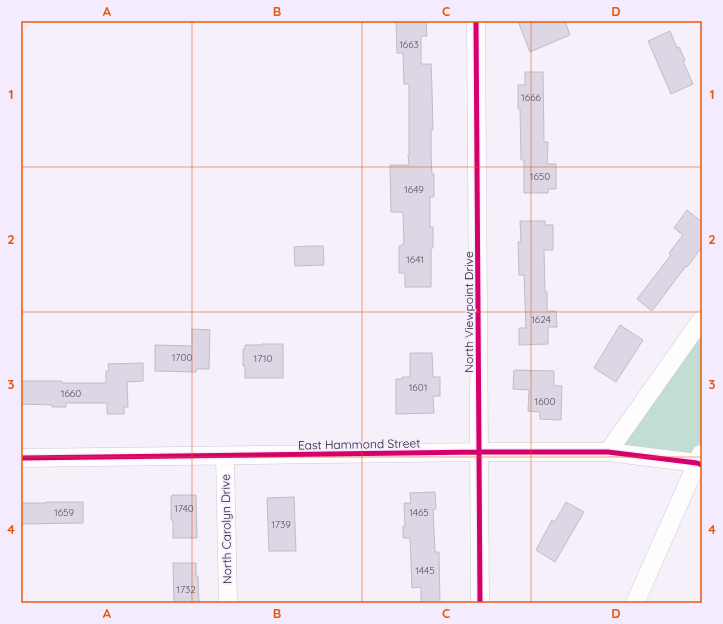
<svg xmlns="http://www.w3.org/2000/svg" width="723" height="624" viewBox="0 0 723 624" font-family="Quicksand,sans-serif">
<rect width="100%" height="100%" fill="#f5f0fa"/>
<path fill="#c2ddd1" d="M 702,319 L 702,452 L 697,463 L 608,452 Z"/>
<path fill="#ddd6e4" stroke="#c0bcc5" d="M 396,21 L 426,21 L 427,36 L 421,36 L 421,64 L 431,64 L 432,90 L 433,130 L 431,130 L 431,154 L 432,174 L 434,174 L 434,197 L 430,197 L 430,227 L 433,227 L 433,248 L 431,248 L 431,287 L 405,287 L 405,273 L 399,273 L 399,246 L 402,246 L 402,244 L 404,244 L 403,212 L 391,212 L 390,165 L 409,165 L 408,155 L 409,155 L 409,84 L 404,84 L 403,53 L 397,53 Z
M 518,21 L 565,21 L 570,35 L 530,52 Z
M 670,31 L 677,48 L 679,47 L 685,60 L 683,61 L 693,84 L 671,94 L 648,41 Z
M 525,72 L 543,72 L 544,142 L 548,142 L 547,164 L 556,164 L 556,189 L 548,189 L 548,193 L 524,193 L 524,160 L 521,160 L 520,109 L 518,109 L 518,85 L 525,85 Z
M 687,210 L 702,222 L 702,247 L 687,267 L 686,266 L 652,311 L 637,299 L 671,255 L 669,253 L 683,235 L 674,228 Z
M 520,221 L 545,221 L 545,225 L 553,225 L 553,250 L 544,250 L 545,292 L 547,292 L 547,311 L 556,311 L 557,327 L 548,327 L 548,344 L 519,345 L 519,328 L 526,328 L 524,275 L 519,275 L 518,242 L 521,242 Z
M 311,246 L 323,246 L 324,265 L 295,266 L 294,247 Z
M 620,325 L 643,340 L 616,382 L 594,368 Z
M 192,329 L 210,330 L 209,369 L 196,369 L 196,372 L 155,371 L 155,345 L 192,346 Z
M 262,344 L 283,344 L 283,378 L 245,378 L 245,366 L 243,366 L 243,349 L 245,349 L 245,345 L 262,345 Z
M 410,353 L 432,353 L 433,377 L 440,377 L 440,396 L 433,396 L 434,413 L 396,414 L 396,379 L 402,379 L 402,377 L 410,377 Z
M 143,363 L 143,381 L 127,382 L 128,407 L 124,407 L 124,414 L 107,414 L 107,403 L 66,403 L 66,407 L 52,407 L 52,405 L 21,404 L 21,381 L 62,381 L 62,383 L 106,383 L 106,371 L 109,371 L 108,364 Z
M 514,370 L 554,371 L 554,386 L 562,386 L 561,420 L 540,419 L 540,412 L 528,411 L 529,390 L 513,389 Z
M 435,492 L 436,509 L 433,509 L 435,552 L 439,552 L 440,603 L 421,603 L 421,587 L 412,588 L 410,538 L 403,538 L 403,526 L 405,526 L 404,503 L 411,503 L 410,493 Z
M 172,495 L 196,495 L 197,538 L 173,538 L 173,520 L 171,520 L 171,497 L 172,497 Z
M 294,497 L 296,551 L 269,551 L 267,498 Z
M 46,502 L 83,502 L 83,523 L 21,524 L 21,503 L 46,503 Z
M 566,502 L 584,512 L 555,562 L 536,550 L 552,520 L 555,522 Z
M 173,563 L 196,563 L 196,576 L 198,576 L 199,603 L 174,603 Z"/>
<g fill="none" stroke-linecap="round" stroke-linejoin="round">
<defs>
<path id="minor" d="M 476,21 L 479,452 L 480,603
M 608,452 L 702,319
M 225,456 L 228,603
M 21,458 L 479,452 L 608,452 L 697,463 L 702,465
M 635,603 L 701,454"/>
</defs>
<use href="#minor" stroke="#cdc9d2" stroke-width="19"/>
<use href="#minor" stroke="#fefdfe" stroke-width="18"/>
<defs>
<path id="cycleway" d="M 476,21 L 479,452 L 480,603
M 21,458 L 479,452 L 608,452 L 697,463 L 702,465"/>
</defs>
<use href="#cycleway" stroke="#f5ebff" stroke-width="8"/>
<use href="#cycleway" stroke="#d6006c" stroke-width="5"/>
</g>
<path fill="none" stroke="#e8590c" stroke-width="1" stroke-opacity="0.55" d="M 192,21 L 192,603M 362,21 L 362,603M 531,21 L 531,603M 21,167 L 702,167M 21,312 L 702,312M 21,457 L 702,457"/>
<g text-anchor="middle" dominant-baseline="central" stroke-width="3" stroke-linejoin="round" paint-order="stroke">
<g font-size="10" fill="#55505a">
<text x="409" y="44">1663</text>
<text x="531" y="97">1666</text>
<text x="540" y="176">1650</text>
<text x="414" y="189">1649</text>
<text x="415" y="259">1641</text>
<text x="541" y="319">1624</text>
<text x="182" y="357">1700</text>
<text x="263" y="358">1710</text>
<text x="418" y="387">1601</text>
<text x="71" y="393">1660</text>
<text x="545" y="401">1600</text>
<text x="184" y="508">1740</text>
<text x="64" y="512">1659</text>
<text x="419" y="512">1465</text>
<text x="281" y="524">1739</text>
<text x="425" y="570">1445</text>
<text x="186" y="589">1732</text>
</g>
<g font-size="12" fill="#25212a" stroke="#f5ebff">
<text transform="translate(468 312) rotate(-90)">North Viewpoint Drive</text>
<text transform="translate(359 444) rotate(-1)">East Hammond Street</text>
<text transform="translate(226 529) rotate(-91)">North Carolyn Drive</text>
</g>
</g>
<rect width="723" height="624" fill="none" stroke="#f5ebff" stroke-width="44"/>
<rect x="22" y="22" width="679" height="580" fill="none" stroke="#e8590c" stroke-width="1.5"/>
<g font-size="13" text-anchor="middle" font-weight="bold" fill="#e8590c">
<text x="107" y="16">A</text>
<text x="277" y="16">B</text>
<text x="446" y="16">C</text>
<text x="616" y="16">D</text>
<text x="11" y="99">1</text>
<text x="712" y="99">1</text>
<text x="11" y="244">2</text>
<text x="712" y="244">2</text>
<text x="11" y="389">3</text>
<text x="712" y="389">3</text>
<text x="11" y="534">4</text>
<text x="712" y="534">4</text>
<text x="107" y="618">A</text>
<text x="277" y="618">B</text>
<text x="446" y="618">C</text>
<text x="616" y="618">D</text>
</g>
</svg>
